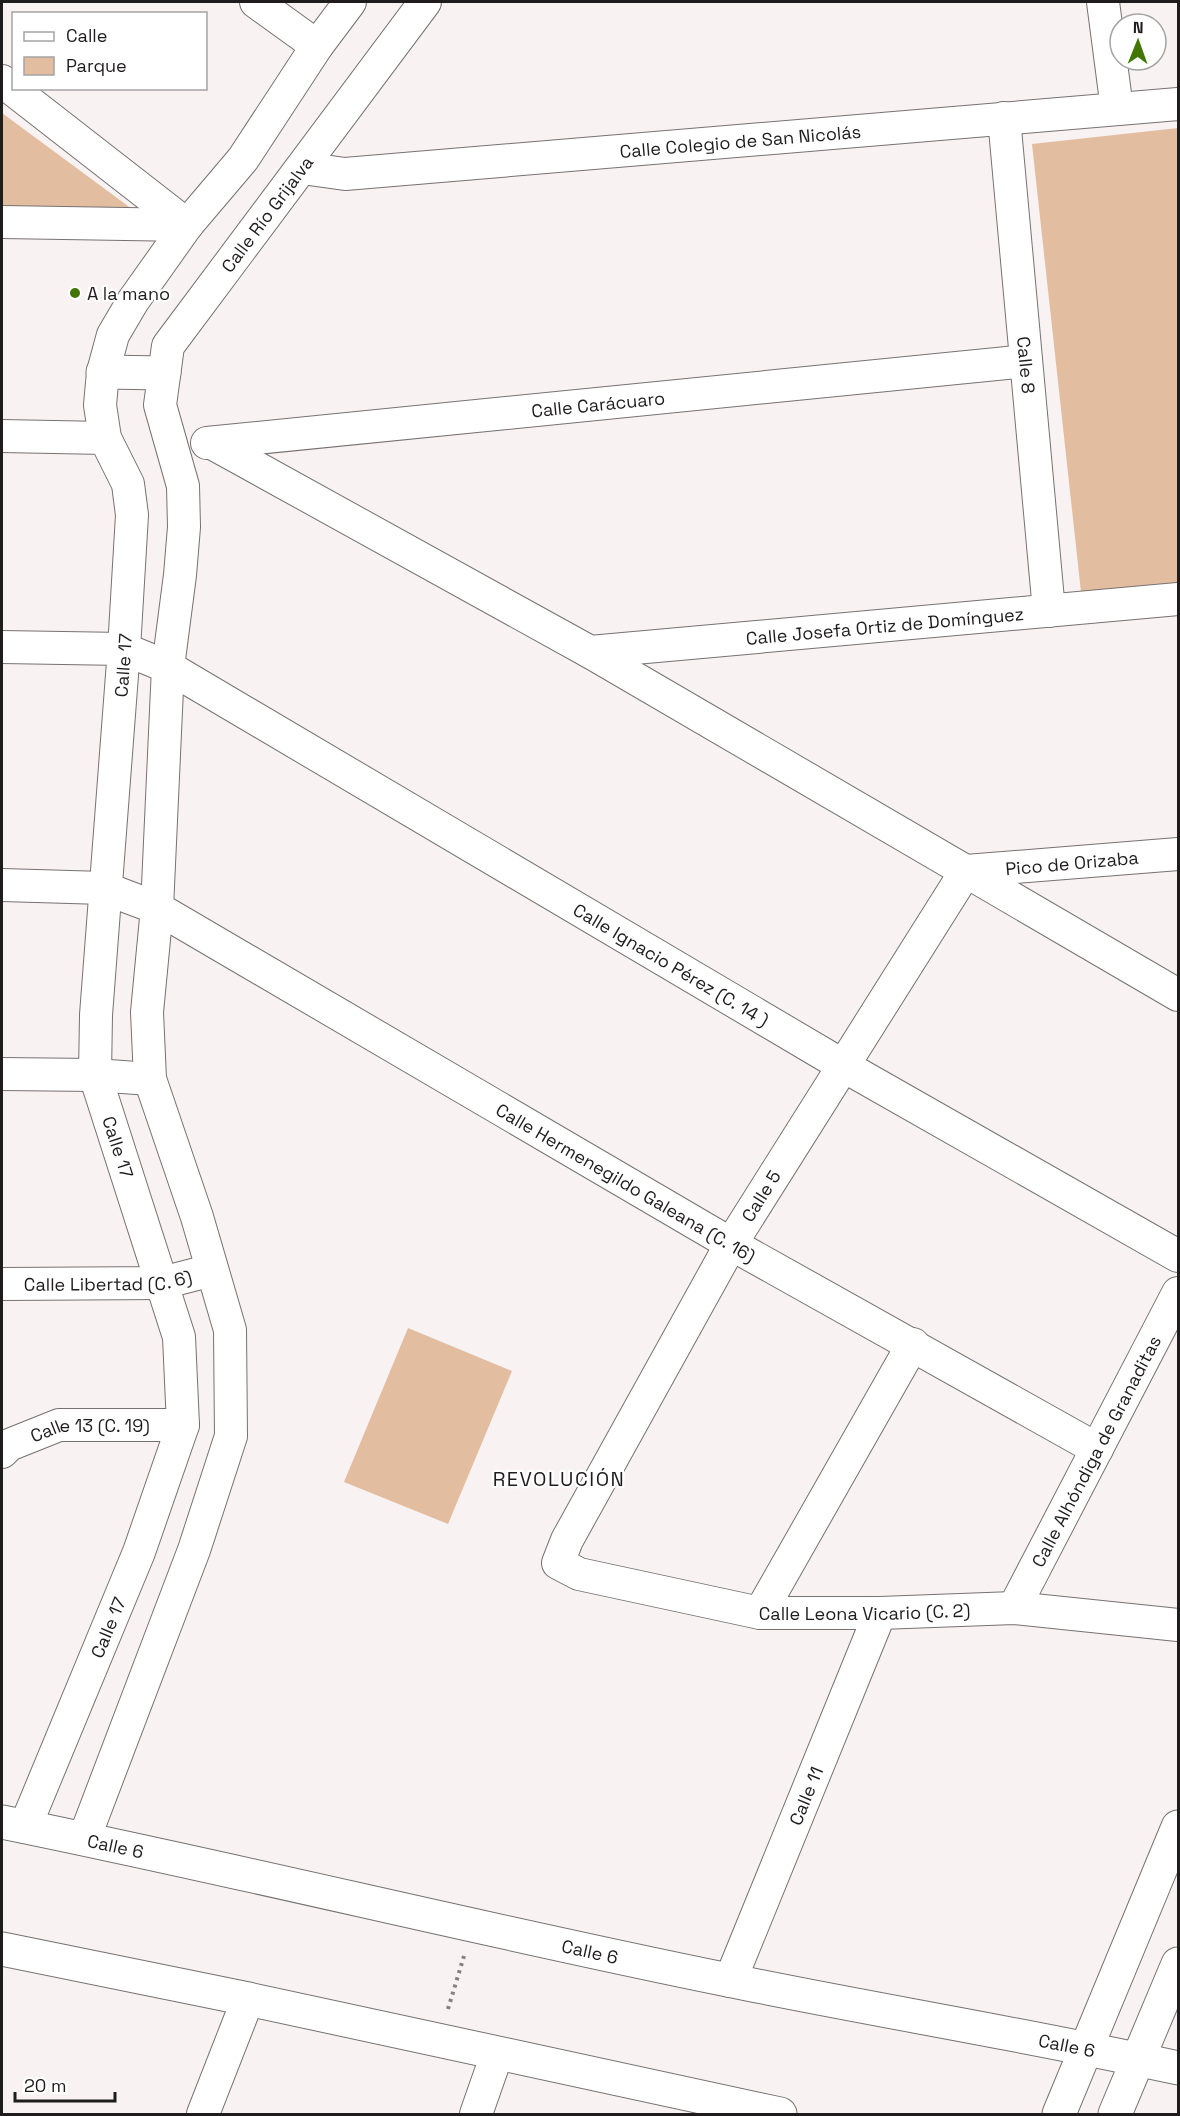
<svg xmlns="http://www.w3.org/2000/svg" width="1180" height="2116" viewBox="0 0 1180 2116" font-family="'Space Grotesk',sans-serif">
<rect width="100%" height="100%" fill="#f8f2f2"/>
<path fill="#e3bd9f" d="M 2,113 L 132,209 L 2,207 Z
M 1178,128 L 1178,591 L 1082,601 L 1032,144 Z
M 408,1328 L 512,1371 L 448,1524 L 344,1482 Z"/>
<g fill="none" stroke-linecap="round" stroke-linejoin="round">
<defs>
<g id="street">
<path d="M 256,2 L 317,46"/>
<path d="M 1103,2 L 1117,109"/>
<path d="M 2,81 L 187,225"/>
<path id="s1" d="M 1004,118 L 1049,611"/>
<path id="s2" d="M 302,168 L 345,174 L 1178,104"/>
<path d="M 2,222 L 187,225"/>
<path d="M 2,436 L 105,438"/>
<path id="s3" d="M 207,443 L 1026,361"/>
<path d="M 212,443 L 590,652 L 1178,995"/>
<path id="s4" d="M 2,647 L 124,649 L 168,667 L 842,1065 L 1178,1256"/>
<path id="s5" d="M 590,652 L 1178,599"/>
<path id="s6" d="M 1178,854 L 966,871 L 731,1244 L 567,1540 L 558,1563 L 579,1574 L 760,1613 L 880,1613 L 1014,1608 L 1178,1625"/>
<path id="s7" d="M 2,885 L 104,888 L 157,908 L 731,1244 L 1097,1449"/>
<path d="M 2,1074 L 95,1075 L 150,1079"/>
<path id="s8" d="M 2,1284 L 162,1283 L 212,1270"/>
<path id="s9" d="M 2,1452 L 9,1445 L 59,1425 L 183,1425"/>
<path id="s10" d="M 1014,1608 L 1178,1293"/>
<path d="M 760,1613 L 913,1344"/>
<path id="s11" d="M 25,1827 L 139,1552 L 183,1425 L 179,1337 L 95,1075 L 96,1015 L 124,649 L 132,515 L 128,484 L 105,438 L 100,405 L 103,372 L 113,335 L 133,301 L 187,225 L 243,159 L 317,46 L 350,2"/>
<path id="s12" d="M 84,1839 L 194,1550 L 231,1436 L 230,1330 L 197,1217 L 150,1079 L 147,1012 L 157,908 L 168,667 L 180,575 L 184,527 L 183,486 L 160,405 L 168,346 L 425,2"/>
<path id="s13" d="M 730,1981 L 880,1613"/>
<path d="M 203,2114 L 248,1999"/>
<path d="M 476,2114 L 497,2054"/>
</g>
<g id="secondary">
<path d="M 103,372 L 164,373"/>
<path id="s14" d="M 2,1822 C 244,1871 485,1931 728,1980 C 878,2011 1029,2035 1178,2068"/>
<path d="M 2,1949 L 248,1999 L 780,2114"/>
<path d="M 1059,2114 L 1178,1827"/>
<path d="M 1115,2114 L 1178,1964"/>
</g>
</defs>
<use href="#street" stroke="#777172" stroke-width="34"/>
<use href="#secondary" stroke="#777172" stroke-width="35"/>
<path stroke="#858081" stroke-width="4" stroke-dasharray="3 4.5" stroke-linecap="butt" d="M 448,2009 L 464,1956"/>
<use href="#street" stroke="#fff" stroke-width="32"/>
<use href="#secondary" stroke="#fff" stroke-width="33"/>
</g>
<circle fill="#417604" stroke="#fff" stroke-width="2" cx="75" cy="293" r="6"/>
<g text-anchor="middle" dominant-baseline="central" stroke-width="4.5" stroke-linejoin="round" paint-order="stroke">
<g font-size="18" fill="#1f1c1d" stroke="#fff">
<text stroke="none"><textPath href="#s2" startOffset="440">Calle Colegio de San Nicolás</textPath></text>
<text stroke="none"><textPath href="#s12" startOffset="1702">Calle Río Grijalva</textPath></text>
<text stroke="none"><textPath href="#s1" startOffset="248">Calle 8</textPath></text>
<text stroke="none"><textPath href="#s3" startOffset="393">Calle Carácuaro</textPath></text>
<text stroke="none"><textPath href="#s5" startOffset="296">Calle Josefa Ortiz de Domínguez</textPath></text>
<text stroke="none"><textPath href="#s11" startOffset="1206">Calle 17</textPath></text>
<text transform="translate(1072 863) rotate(-5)">Pico de Orizaba</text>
<text stroke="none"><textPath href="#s4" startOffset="754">Calle Ignacio Pérez (C. 14 )</textPath></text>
<text transform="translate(118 1147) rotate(72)">Calle 17</text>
<text stroke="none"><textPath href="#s7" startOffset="702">Calle Hermenegildo Galeana (C. 16)</textPath></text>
<text transform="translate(761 1196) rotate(-58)">Calle 5</text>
<text stroke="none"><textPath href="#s8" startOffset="106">Calle Libertad (C. 6)</textPath></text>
<text stroke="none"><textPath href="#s9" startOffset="94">Calle 13 (C. 19)</textPath></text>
<text stroke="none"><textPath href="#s10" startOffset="177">Calle Alhóndiga de Granaditas</textPath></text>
<text stroke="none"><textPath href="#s6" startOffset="1330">Calle Leona Vicario (C. 2)</textPath></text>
<text stroke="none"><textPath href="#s11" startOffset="216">Calle 17</textPath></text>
<text stroke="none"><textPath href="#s13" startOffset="200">Calle 11</textPath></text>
<text stroke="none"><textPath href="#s14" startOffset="116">Calle 6</textPath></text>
<text stroke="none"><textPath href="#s14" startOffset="602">Calle 6</textPath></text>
<text stroke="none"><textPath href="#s14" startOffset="1088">Calle 6</textPath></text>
</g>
<g font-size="18" fill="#1f1c1d" stroke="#fff" text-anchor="start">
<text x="87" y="293">A la mano</text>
</g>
<g font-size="20" letter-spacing="1.5" fill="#1f1c1d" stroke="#fff">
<text x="559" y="1479">REVOLUCIÓN</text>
</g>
</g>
<rect width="1180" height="2116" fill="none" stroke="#1f1c1d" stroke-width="6"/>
<rect x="12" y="12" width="195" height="78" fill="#ffffff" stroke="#a5a4a5" stroke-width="1.5"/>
<rect x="24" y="32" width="30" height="9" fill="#ffffff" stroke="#a5a4a5" stroke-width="1.5"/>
<text x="66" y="42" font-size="18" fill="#1f1c1d">Calle</text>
<rect x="24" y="57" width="30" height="18" fill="#e3bd9f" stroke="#a5a4a5" stroke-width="1.5"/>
<text x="66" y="72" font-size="18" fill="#1f1c1d">Parque</text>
<g transform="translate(1138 42) rotate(1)"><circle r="28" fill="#ffffff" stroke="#a5a4a5" stroke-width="1.5"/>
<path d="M0-4.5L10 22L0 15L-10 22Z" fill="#417604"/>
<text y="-9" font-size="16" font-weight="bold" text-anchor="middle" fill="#1f1c1d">N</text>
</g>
<path d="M15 2092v9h100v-9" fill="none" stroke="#1f1c1d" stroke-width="3"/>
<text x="24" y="2092" font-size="18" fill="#1f1c1d" stroke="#ffffff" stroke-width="4.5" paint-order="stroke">20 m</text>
</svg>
